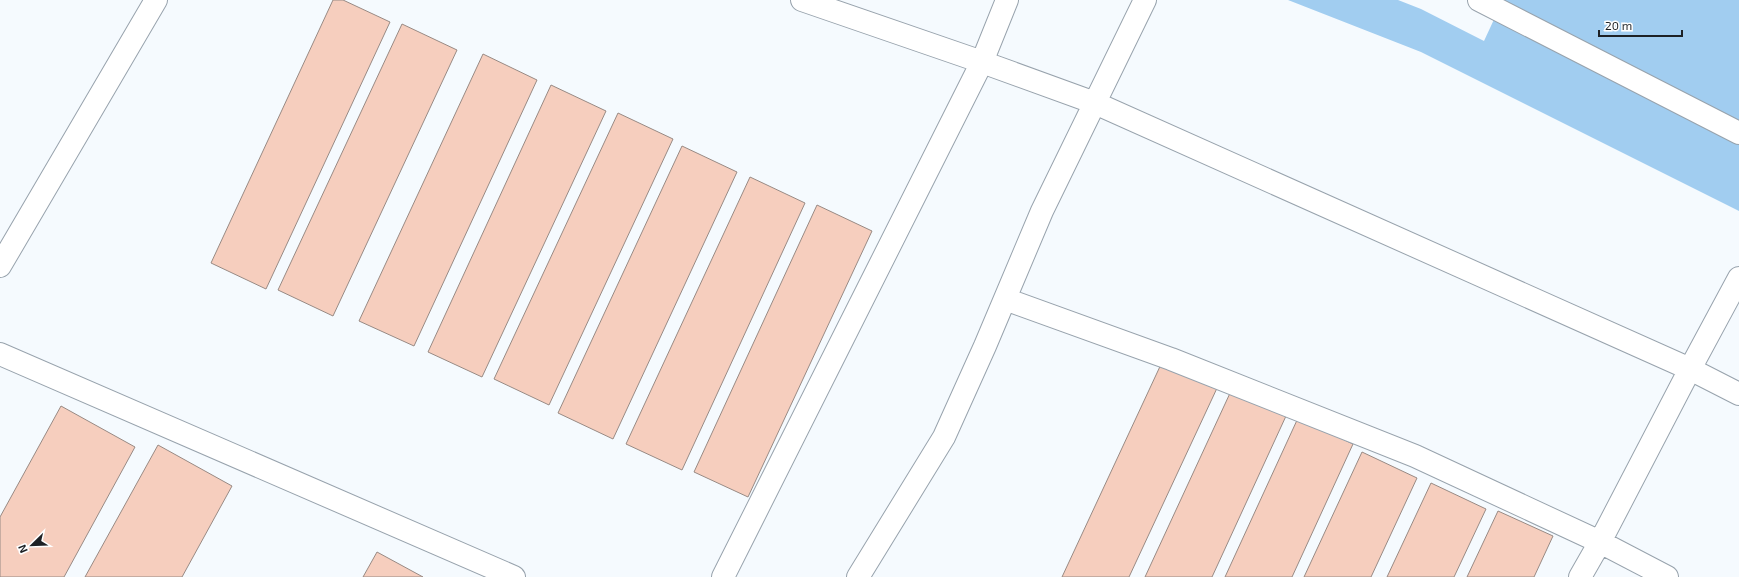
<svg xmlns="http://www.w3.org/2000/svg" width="1739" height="577" viewBox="0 0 1739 577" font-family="'Exo 2',sans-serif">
<rect width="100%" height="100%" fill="#f5fafe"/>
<path fill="#a1cdf0" d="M 1288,0 L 1398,0 L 1421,9 L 1484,41 L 1503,0 L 1739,0 L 1739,211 L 1421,52 Z"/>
<path fill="#f6cebe" stroke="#988a84" d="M 333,0 L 343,0 L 390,22 L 266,289 L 211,263 Z
M 402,24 L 457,50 L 333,316 L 278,290 Z
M 483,54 L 537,80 L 414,346 L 359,321 Z
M 551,85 L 606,111 L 482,377 L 428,352 Z
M 618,113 L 673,139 L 549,405 L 494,379 Z
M 682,146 L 737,172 L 613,439 L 558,413 Z
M 750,177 L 805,203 L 682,470 L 626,444 Z
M 817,205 L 872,231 L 748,497 L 694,472 Z
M 1163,360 L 1218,386 L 1129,577 L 1062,577 Z
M 1231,391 L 1286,416 L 1212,577 L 1145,577 Z
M 61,406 L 135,447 L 64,577 L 0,577 L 0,517 Z
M 1298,418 L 1353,444 L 1292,577 L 1225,577 Z
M 158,445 L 232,486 L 182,577 L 85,577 Z
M 1362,452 L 1417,478 L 1371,577 L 1304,577 Z
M 1431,483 L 1486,509 L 1454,577 L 1387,577 Z
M 1498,511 L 1553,536 L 1534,577 L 1467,577 Z
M 377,552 L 423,577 L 363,577 Z"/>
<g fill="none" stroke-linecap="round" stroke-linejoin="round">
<defs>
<path id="minor" d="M 802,0 L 982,62 L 1095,103 L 1690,369 L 1739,394
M 1479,0 L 1739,133
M 0,266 L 156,0
M 1005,299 L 1171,359 L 1415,456 L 1600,542 L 1667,577
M 0,354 L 514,577
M 723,577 L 982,62 L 1007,0
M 858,577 L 944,437 L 985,346 L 1042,211 L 1145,0
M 1580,577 L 1600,542 L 1690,369 L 1739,278"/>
</defs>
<use href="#minor" stroke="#98a3ad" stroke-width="24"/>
<use href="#minor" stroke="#fff" stroke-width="22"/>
</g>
<g transform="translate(32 545) rotate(247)" stroke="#ffffff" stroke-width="3" paint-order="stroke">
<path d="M0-3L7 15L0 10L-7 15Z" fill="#1d2125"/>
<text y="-6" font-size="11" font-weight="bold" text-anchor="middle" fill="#1d2125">N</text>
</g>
<path d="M1599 30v6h83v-6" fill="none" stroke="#1d2125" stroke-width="2"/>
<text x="1605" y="30" font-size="12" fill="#1d2125" stroke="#ffffff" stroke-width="3" paint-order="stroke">20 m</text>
</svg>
